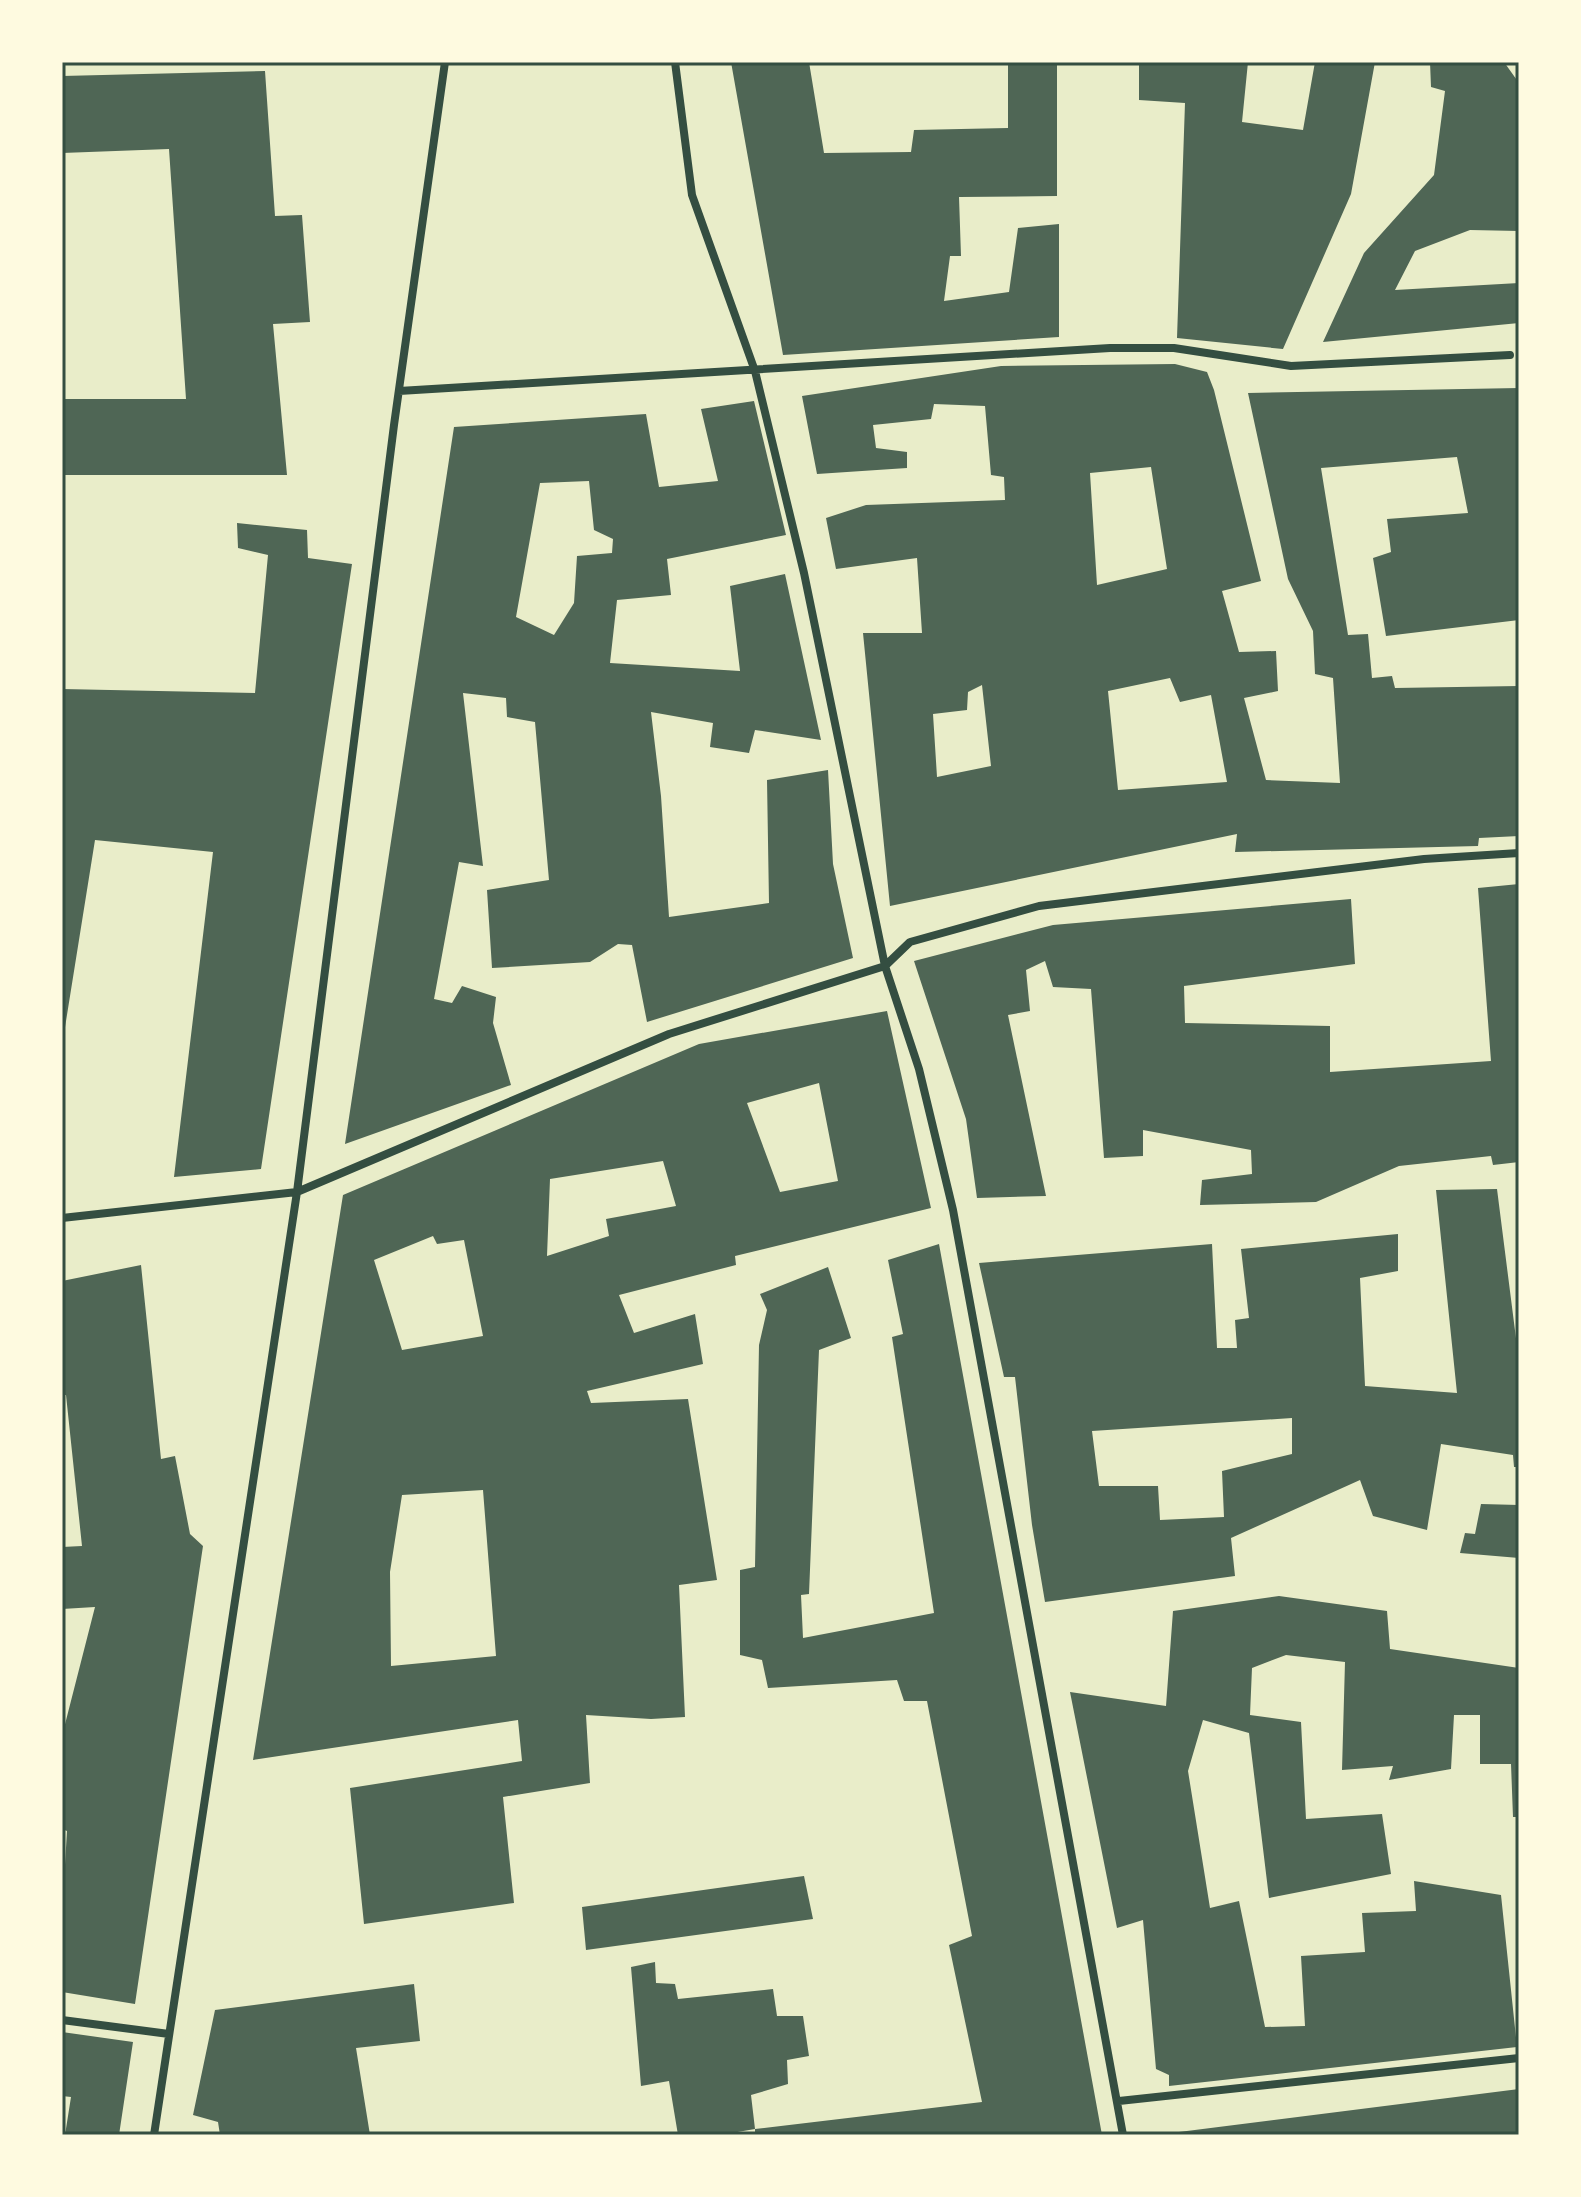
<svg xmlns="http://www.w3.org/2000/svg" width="1581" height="2197" viewBox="0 0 1581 2197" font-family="Inter,sans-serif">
<rect width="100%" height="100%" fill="#e9edc9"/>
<path fill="#4f6655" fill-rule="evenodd" d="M 731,62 L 809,62 L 824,153 L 911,152 L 914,130 L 1008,128 L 1008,62 L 1057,62 L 1057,196 L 959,197 L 961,256 L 950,256 L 944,301 L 1009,292 L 1018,228 L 1059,224 L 1059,337 L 783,355 Z
M 1139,62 L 1248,62 L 1242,122 L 1303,130 L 1315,62 L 1375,62 L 1351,194 L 1283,349 L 1177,338 L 1185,103 L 1139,100 Z
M 1430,62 L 1504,62 L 1519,83 L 1519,231 L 1470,230 L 1415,251 L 1395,290 L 1519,283 L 1519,323 L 1323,342 L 1364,253 L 1434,175 L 1445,91 L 1431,87 Z
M 265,71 L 275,216 L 302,215 L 310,322 L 273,324 L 287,475 L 62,475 L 62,399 L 186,399 L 169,149 L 62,153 L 62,76 Z
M 1175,364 L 1207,372 L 1214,390 L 1261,581 L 1222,591 L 1239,652 L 1276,651 L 1278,691 L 1244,698 L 1266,780 L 1340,783 L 1333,678 L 1315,674 L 1313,631 L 1288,579 L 1248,393 L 1519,388 L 1519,620 L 1386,636 L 1373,558 L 1391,552 L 1387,519 L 1468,513 L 1457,457 L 1321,468 L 1348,635 L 1368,634 L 1372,678 L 1392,676 L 1395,688 L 1519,686 L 1519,836 L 1479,838 L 1478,846 L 1235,852 L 1237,834 L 890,906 L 863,633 L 922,633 L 917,558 L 836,569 L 826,518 L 866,505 L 1005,500 L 1004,477 L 991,475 L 985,406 L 934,404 L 931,419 L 873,425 L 876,448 L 907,452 L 907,468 L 817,474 L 802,396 L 1001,366 ZM 1151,467 L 1167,569 L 1097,585 L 1090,473 ZM 1170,678 L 1180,702 L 1211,695 L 1227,782 L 1118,790 L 1108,691 ZM 982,685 L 991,766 L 937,777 L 933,714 L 967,710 L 968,692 Z
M 754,401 L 786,535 L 667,559 L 671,595 L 617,600 L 610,663 L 740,671 L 730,586 L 785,574 L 821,740 L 755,730 L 749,753 L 710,747 L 713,723 L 651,712 L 661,796 L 669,917 L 769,903 L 767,780 L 828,770 L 833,864 L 853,958 L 647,1022 L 632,945 L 618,944 L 590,962 L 492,968 L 487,890 L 549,880 L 535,722 L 507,717 L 506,698 L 463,693 L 483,866 L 459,862 L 434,999 L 452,1003 L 462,986 L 496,997 L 493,1023 L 511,1085 L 345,1144 L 454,427 L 646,414 L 659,487 L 718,481 L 701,409 ZM 589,481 L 594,530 L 613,539 L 612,553 L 577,556 L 574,603 L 554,635 L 516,617 L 540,483 Z
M 237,523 L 307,530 L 308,558 L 352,564 L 261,1169 L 174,1177 L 213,852 L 95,840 L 62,1046 L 62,689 L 255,693 L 268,555 L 238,548 Z
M 1519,884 L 1519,1162 L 1493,1165 L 1491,1156 L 1399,1166 L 1316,1202 L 1200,1205 L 1202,1180 L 1252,1174 L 1251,1150 L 1143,1130 L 1143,1156 L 1104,1158 L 1091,989 L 1053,987 L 1045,961 L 1026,970 L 1030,1011 L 1008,1015 L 1046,1196 L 977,1198 L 966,1119 L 914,961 L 1053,925 L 1351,899 L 1355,964 L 1184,986 L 1185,1023 L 1330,1026 L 1330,1072 L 1491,1061 L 1478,888 Z
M 887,1011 L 931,1208 L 735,1256 L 736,1265 L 619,1295 L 634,1333 L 695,1314 L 703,1364 L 587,1391 L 591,1403 L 688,1399 L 717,1580 L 679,1585 L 685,1717 L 651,1719 L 586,1715 L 590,1783 L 503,1797 L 514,1903 L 364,1924 L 350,1788 L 522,1761 L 518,1720 L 253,1760 L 343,1195 L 699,1044 ZM 819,1083 L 838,1181 L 780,1192 L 747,1103 ZM 663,1161 L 676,1206 L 606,1219 L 609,1236 L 547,1256 L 550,1179 ZM 433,1236 L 437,1244 L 464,1240 L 483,1336 L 402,1350 L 374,1260 ZM 483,1490 L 496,1656 L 391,1666 L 390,1572 L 402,1495 Z
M 1497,1189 L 1519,1362 L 1519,1467 L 1514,1467 L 1513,1455 L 1441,1444 L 1427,1530 L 1373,1516 L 1360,1480 L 1231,1538 L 1235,1576 L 1045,1602 L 1032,1525 L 1015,1377 L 1004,1377 L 979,1263 L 1212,1244 L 1217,1348 L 1237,1348 L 1235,1320 L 1249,1318 L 1241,1249 L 1398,1234 L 1398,1271 L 1360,1278 L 1365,1386 L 1457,1393 L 1436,1190 ZM 1292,1418 L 1292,1454 L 1222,1471 L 1224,1517 L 1160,1520 L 1158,1486 L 1099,1486 L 1092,1431 Z
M 939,1244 L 1102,2135 L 755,2135 L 755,2129 L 982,2102 L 949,1945 L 972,1936 L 927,1701 L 904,1701 L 897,1680 L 768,1688 L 762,1660 L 740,1655 L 740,1570 L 755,1567 L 759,1345 L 767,1310 L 760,1294 L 828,1267 L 851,1338 L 819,1350 L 809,1594 L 801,1595 L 803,1638 L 934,1613 L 892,1337 L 903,1334 L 888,1260 Z
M 141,1265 L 161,1459 L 175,1456 L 190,1534 L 203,1546 L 135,2004 L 62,1992 L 62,1915 L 67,1831 L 62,1829 L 62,1736 L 95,1607 L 62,1609 L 62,1547 L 82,1546 L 66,1395 L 62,1395 L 62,1281 Z
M 1481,1504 L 1519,1505 L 1519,1558 L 1460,1553 L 1465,1533 L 1475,1534 Z
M 1279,1596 L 1387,1611 L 1390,1649 L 1519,1668 L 1519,1817 L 1513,1817 L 1511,1764 L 1480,1764 L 1480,1715 L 1454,1715 L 1451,1769 L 1389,1780 L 1393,1766 L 1342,1770 L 1345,1662 L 1286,1655 L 1252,1668 L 1250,1715 L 1301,1722 L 1306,1819 L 1382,1814 L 1391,1874 L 1269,1898 L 1249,1733 L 1203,1720 L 1188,1771 L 1210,1908 L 1239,1901 L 1265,2027 L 1305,2026 L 1301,1956 L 1365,1952 L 1362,1913 L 1416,1911 L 1414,1881 L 1501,1895 L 1517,2047 L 1169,2086 L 1169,2075 L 1156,2069 L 1143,1920 L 1117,1928 L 1070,1692 L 1166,1706 L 1173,1611 Z
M 804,1876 L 813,1919 L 586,1950 L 582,1907 Z
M 655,1962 L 656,1983 L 675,1984 L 678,1999 L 773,1989 L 777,2016 L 803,2016 L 809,2056 L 787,2060 L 788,2084 L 751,2095 L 755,2129 L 720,2135 L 678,2135 L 669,2081 L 641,2086 L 631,1967 Z
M 414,1984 L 420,2041 L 356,2048 L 370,2135 L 220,2135 L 218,2122 L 193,2115 L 215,2010 Z
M 62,2032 L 133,2042 L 119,2135 L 65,2135 L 71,2097 L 62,2096 Z
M 1519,2089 L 1519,2135 L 1171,2135 L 1171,2133 Z"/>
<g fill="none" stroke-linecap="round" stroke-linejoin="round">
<path stroke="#344e41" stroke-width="8" d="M 675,62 L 692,195 L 755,371 L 804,573 L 885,966 L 919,1069 L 953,1210 L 1123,2135
M 399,391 L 1110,348 L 1174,348 L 1291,366 L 1510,355
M 62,1218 L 297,1192 L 669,1034 L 885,966 L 910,942 L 1039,906 L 1424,859 L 1519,853
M 62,2020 L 169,2034
M 1119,2101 L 1519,2058
M 154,2135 L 297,1192 L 394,425 L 445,62"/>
</g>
<rect width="1581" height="2197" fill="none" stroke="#fefae0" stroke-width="128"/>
<rect x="64" y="64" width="1453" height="2069" fill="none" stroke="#344e41" stroke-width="3"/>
</svg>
